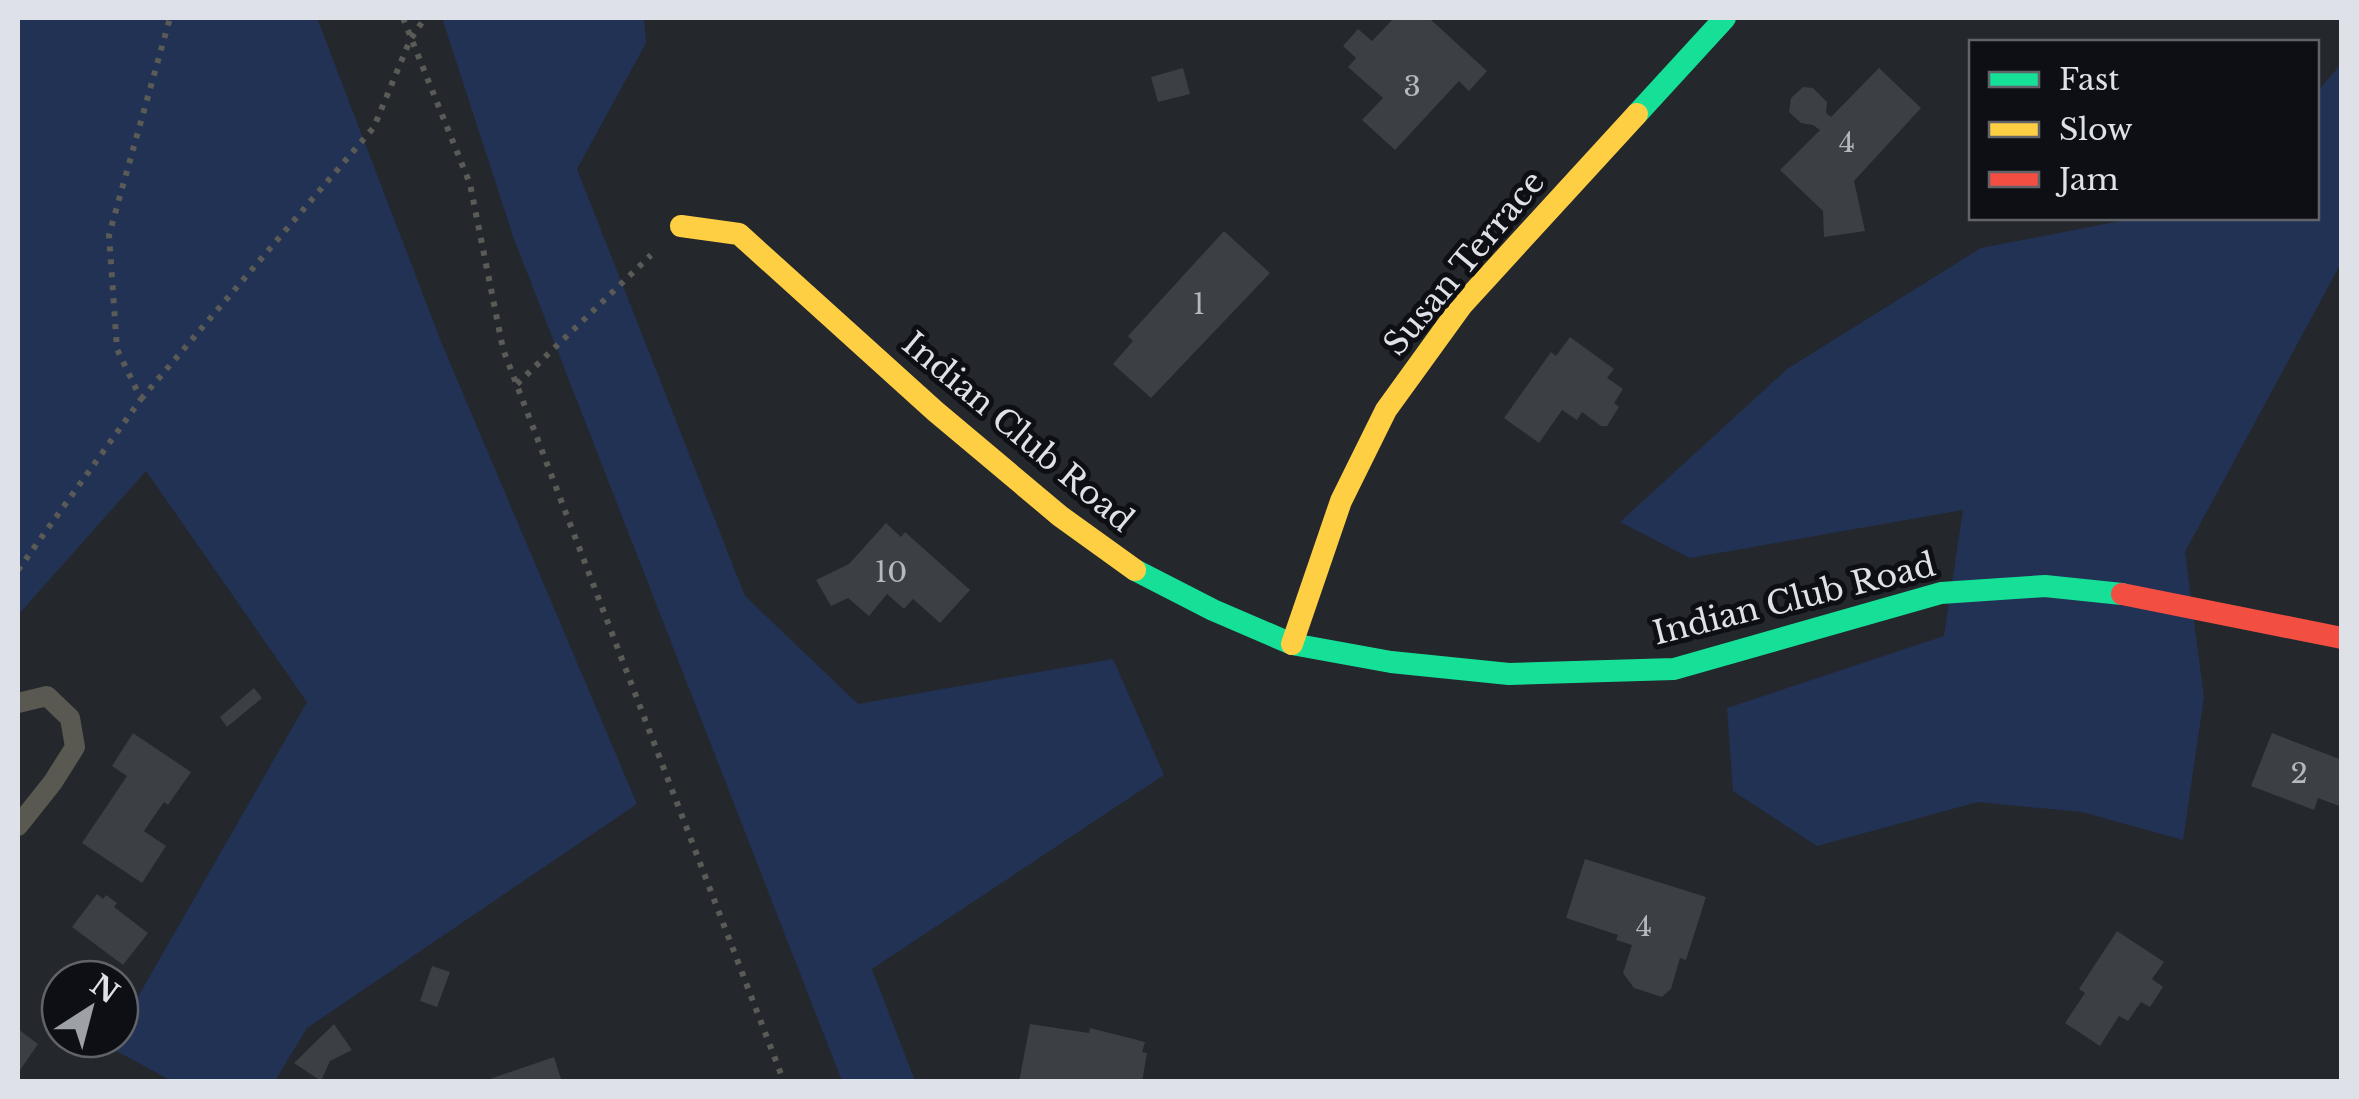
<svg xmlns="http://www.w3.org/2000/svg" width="2359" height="1099" viewBox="0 0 2359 1099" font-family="'Libre Baskerville',serif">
<rect width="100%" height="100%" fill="#24272c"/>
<path fill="#223254" d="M 18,18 L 317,18 L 442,344 L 637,804 L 307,1028 L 275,1081 L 172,1081 L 109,1047 L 113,1039 L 120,1039 L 120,1028 L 307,702 L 146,471 L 18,615 Z
M 442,18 L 644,18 L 646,43 L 577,169 L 745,596 L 858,704 L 1113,659 L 1164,775 L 872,969 L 915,1081 L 842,1081 L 514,239 Z
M 2341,64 L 2341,263 L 2185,552 L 2204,697 L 2183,840 L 2082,812 L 1978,802 L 1817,846 L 1733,791 L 1727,708 L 1944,636 L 1963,510 L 1690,558 L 1620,522 L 1787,369 L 1981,248 L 2136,218 L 2316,218 L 2317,92 Z"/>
<path fill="#3c3f43" d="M 1394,18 L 1429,18 L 1487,71 L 1469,91 L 1459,81 L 1395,150 L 1362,120 L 1383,98 L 1348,67 L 1356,58 L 1343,46 L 1358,29 L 1372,41 Z
M 1183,68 L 1190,94 L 1158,102 L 1151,77 Z
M 1879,68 L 1921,108 L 1854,181 L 1865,231 L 1824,237 L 1823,211 L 1780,170 L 1820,130 L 1813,125 L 1801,123 L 1789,112 L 1791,98 L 1803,87 L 1813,88 L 1827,102 L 1826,113 L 1831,117 Z
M 1224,231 L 1270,273 L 1151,398 L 1113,364 L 1133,341 L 1128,336 Z
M 1570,337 L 1614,369 L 1607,378 L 1623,389 L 1614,403 L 1619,407 L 1607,426 L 1601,426 L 1582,412 L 1577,420 L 1562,410 L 1539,443 L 1504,418 L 1551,352 L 1556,356 Z
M 886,523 L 901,537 L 905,532 L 970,590 L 940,623 L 913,599 L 904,609 L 887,594 L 869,616 L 848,598 L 831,606 L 816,580 L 849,564 Z
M 254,688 L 262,698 L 227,727 L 220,717 Z
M 133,733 L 191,772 L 168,805 L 164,802 L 144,831 L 166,846 L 142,883 L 82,843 L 127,776 L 112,766 Z
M 2272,733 L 2342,760 L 2342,807 L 2318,798 L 2314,810 L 2251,786 Z
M 1585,859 L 1706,897 L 1686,960 L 1680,958 L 1671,989 L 1662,997 L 1634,988 L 1623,973 L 1632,945 L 1616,940 L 1618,935 L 1566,918 Z
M 97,894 L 103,899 L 106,895 L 117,903 L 114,907 L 148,933 L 123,965 L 72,927 Z
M 2117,931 L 2164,962 L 2152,979 L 2163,987 L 2150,1007 L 2141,1002 L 2128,1021 L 2119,1016 L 2100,1046 L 2065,1023 L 2085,993 L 2079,989 Z
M 432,966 L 450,972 L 437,1007 L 420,1001 Z
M 334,1024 L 352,1050 L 330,1061 L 321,1081 L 294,1063 Z
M 1030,1024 L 1089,1033 L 1090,1028 L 1145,1042 L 1142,1052 L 1147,1053 L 1142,1082 L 1019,1082 Z
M 18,1029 L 38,1044 L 18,1073 Z
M 554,1057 L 562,1082 L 484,1082 L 484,1081 Z"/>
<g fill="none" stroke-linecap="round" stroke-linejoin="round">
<path stroke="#5a5a56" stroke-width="6" stroke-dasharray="5 8" stroke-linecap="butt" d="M 403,18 L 470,184 L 503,349 L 784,1082
M 517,384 L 651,255
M 141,399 L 374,127 L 410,40 L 425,18
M 18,570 L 141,399 L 117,349 L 109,235 L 170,18"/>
<path stroke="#595951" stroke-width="20" d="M 18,703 L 47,696 L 70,718 L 75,747 L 53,782 L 18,826"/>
<path stroke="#16e098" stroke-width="22" d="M 1637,114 L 1725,18
M 1135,570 L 1213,610 L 1292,644 L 1391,662 L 1509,674 L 1674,669 L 1941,593 L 2045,586 L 2122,594"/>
<path stroke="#ffcf43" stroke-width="22" d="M 681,226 L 739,234 L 935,411 L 1060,516 L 1135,570
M 1292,644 L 1341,501 L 1386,410 L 1462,305 L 1637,114"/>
<path stroke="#f24e42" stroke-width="22" d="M 2122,594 L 2342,638"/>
</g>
<g text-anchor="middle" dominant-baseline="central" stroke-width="10" stroke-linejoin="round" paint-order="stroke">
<g font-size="28" fill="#b6b8bf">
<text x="1412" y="86">3</text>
<text x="1847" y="142">4</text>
<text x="1199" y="304">1</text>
<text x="891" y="572">10</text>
<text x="2299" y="773">2</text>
<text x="1644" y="926">4</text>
</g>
<g font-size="32" fill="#dee1e8" stroke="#0d0f14">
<text transform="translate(1464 263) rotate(-50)">Susan Terrace</text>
<text transform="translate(1018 432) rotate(40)">Indian Club Road</text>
<text transform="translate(1794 599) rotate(-14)">Indian Club Road</text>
</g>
</g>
<rect width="2359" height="1099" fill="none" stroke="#dee1e8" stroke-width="40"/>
<rect x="1969" y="40" width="350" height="180" fill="#0d0f14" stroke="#616369" stroke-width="2.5"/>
<rect x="1989" y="72" width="50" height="15" fill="#16e098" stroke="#616369" stroke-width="2.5"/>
<text x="2059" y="90" font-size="30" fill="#dee1e8">Fast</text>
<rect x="1989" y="122" width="50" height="15" fill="#ffcf43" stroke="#616369" stroke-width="2.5"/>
<text x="2059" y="140" font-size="30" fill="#dee1e8">Slow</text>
<rect x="1989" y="172" width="50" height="15" fill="#f24e42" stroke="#616369" stroke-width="2.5"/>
<text x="2059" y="190" font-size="30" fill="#dee1e8">Jam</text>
<g transform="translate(90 1009) rotate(36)"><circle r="48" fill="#0d0f14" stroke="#616369" stroke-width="2.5"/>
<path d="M0-8L18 38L0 25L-18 38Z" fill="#9da0a6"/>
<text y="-15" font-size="28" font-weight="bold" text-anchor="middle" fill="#dee1e8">N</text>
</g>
</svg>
